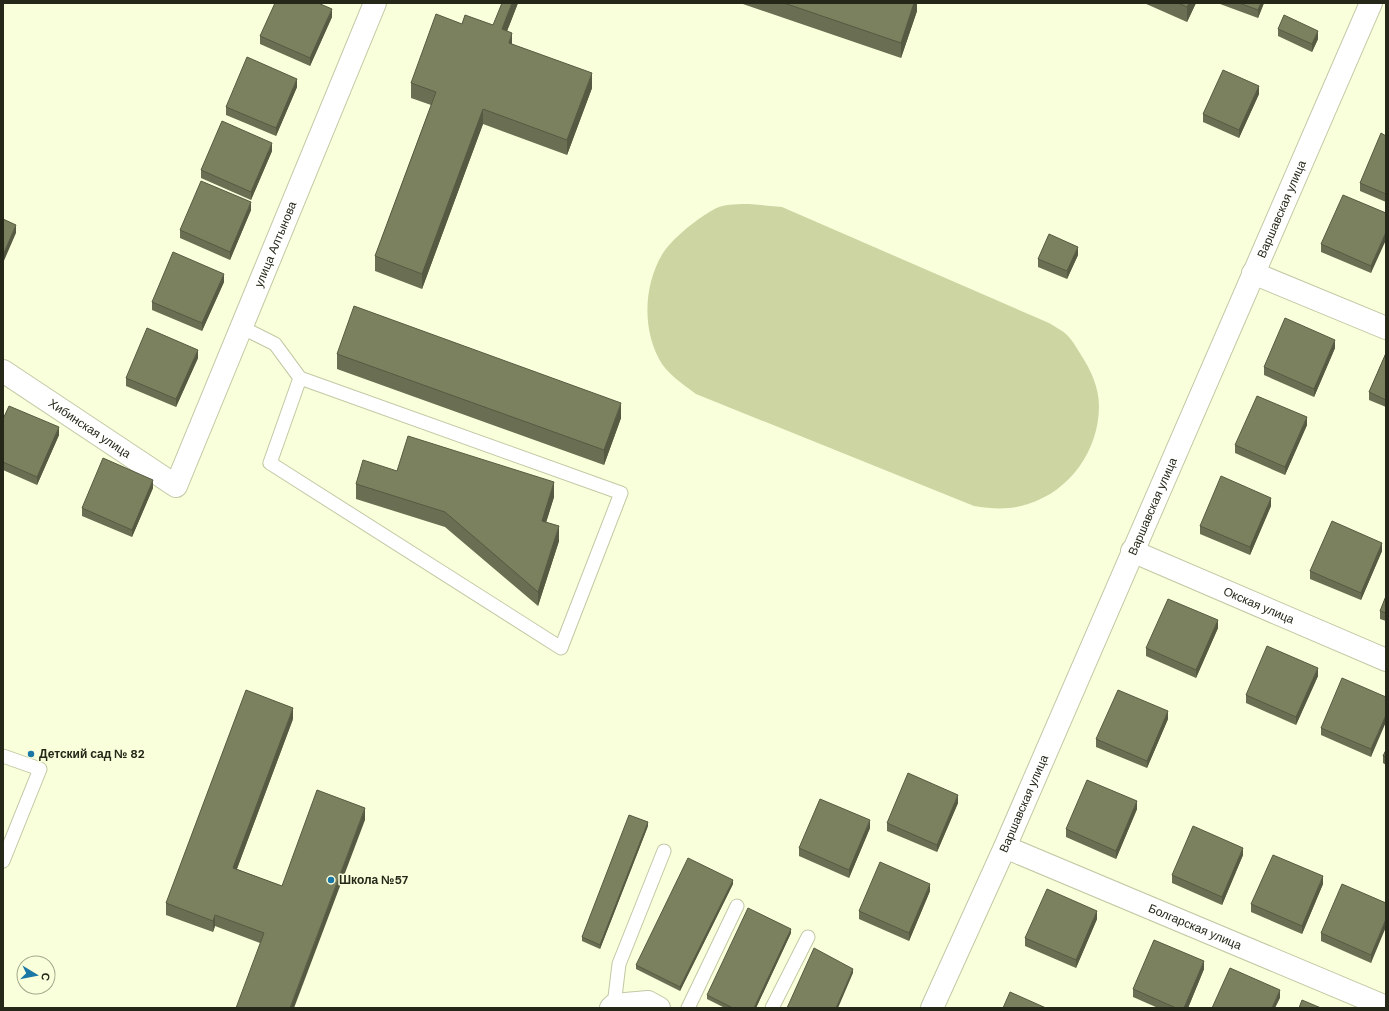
<svg xmlns="http://www.w3.org/2000/svg" width="1389" height="1011" viewBox="0 0 1389 1011" font-family="'DM Sans',sans-serif">
<rect width="100%" height="100%" fill="#f9ffda"/>
<path fill="#cdd5a3" d="M 749,204 L 782,207 L 1049,323 C 1055,327 1062,330 1067,335 C 1072,340 1077,348 1081,355 C 1091,370 1099,388 1099,406 C 1099,450 1070,491 1028,504 C 1011,510 992,509 974,506 L 696,394 C 683,384 667,374 659,359 C 642,327 644,284 663,253 C 671,241 684,230 696,221 C 702,217 711,210 719,207 C 728,204 739,204 749,204 Z"/>
<g fill="none" stroke-linecap="round" stroke-linejoin="round">
<defs>
<path id="lane" d="M 241,327 L 275,344 L 300,378 L 270,463 L 561,648 L 621,493 L 300,378
M 3,756 L 40,769 L 3,861
M 614,1005 L 619,964 L 664,851
M 688,1008 L 737,906
M 772,1008 L 808,937"/>
<g id="street">
<path d="M 1253,273 L 1386,328"/>
<path id="s1" d="M 3,371 L 176,486 L 375,3"/>
<path id="s2" d="M 1132,551 L 1386,660"/>
<path id="s3" d="M 1005,847 L 1386,1007"/>
<path d="M 611,1008 L 614,1005 L 648,1002 L 659,1008"/>
<path id="s4" d="M 932,1008 L 1005,847 L 1371,3"/>
</g>
</defs>
<use href="#lane" stroke="#c3c8a5" stroke-width="15"/>
<use href="#street" stroke="#c3c8a5" stroke-width="24"/>
<use href="#lane" stroke="#fff" stroke-width="13"/>
<use href="#street" stroke="#fff" stroke-width="22"/>
</g>
<path fill="#6a6e52" d="M 518,3 L 507,31 L 512,44 L 592,88 L 567,155 L 483,124 L 422,289 L 375,271 L 375,256 L 431,105 L 411,98 L 411,83 L 462,24 L 493,25 Z
M 740,3 L 917,3 L 917,11 L 901,58 Z
M 1144,3 L 1196,3 L 1187,22 Z
M 1220,3 L 1264,3 L 1258,18 L 1220,4 Z
M 332,17 L 310,66 L 260,44 L 260,36 Z
M 1278,29 L 1318,39 L 1312,52 L 1278,36 Z
M 297,87 L 276,136 L 226,115 L 226,107 Z
M 1259,94 L 1239,138 L 1203,122 L 1203,114 Z
M 1386,136 L 1386,202 L 1360,191 L 1360,183 Z
M 272,151 L 251,200 L 201,178 L 201,170 Z
M 251,210 L 230,260 L 180,238 L 180,230 Z
M 1386,213 L 1371,273 L 1321,252 L 1321,244 Z
M 1078,255 L 1067,279 L 1038,267 L 1038,259 Z
M 224,282 L 202,331 L 152,310 L 152,302 Z
M 1335,348 L 1314,397 L 1264,375 L 1264,367 Z
M 1386,353 L 1386,407 L 1369,400 L 1369,392 Z
M 337,354 L 621,418 L 604,465 L 337,369 Z
M 198,358 L 176,407 L 126,386 L 126,378 Z
M 3,419 L 59,435 L 37,485 L 3,470 Z
M 1307,425 L 1285,475 L 1235,453 L 1235,445 Z
M 397,471 L 554,497 L 546,522 L 559,541 L 538,606 L 445,527 L 356,499 L 356,484 Z
M 153,488 L 132,537 L 82,516 L 82,508 Z
M 1271,506 L 1250,555 L 1200,534 L 1200,526 Z
M 1382,551 L 1361,600 L 1310,579 L 1310,571 Z
M 1386,596 L 1386,621 L 1380,619 L 1380,611 Z
M 1218,628 L 1196,678 L 1146,656 L 1146,648 Z
M 1318,676 L 1296,725 L 1246,703 L 1246,695 Z
M 1386,697 L 1371,757 L 1321,735 L 1321,728 Z
M 293,719 L 237,869 L 282,886 L 365,820 L 260,943 L 215,926 L 213,932 L 166,915 L 166,903 Z
M 1168,719 L 1147,768 L 1096,747 L 1096,739 Z
M 1386,750 L 1386,765 L 1383,763 L 1383,756 Z
M 958,803 L 937,852 L 887,831 L 887,823 Z
M 1137,809 L 1116,859 L 1066,837 L 1066,829 Z
M 648,826 L 600,949 L 582,941 L 582,937 Z
M 870,828 L 849,878 L 799,856 L 799,848 Z
M 1243,855 L 1222,905 L 1172,883 L 1172,875 Z
M 733,884 L 680,991 L 636,969 L 636,965 Z
M 1323,884 L 1302,934 L 1251,912 L 1251,904 Z
M 930,891 L 909,941 L 859,919 L 859,911 Z
M 1386,903 L 1371,963 L 1321,941 L 1321,933 Z
M 1097,919 L 1076,968 L 1025,946 L 1025,938 Z
M 791,933 L 756,1008 L 725,1008 L 707,999 L 707,995 Z
M 1204,969 L 1188,1008 L 1158,1008 L 1133,997 L 1133,989 Z"/>
<path fill="#565a42" d="M 512,3 L 518,3 L 502,44 L 502,29 Z
M 914,3 L 917,3 L 917,11 L 901,58 L 901,43 Z
M 1189,3 L 1196,3 L 1187,22 L 1187,7 Z
M 1261,3 L 1264,3 L 1258,18 L 1258,10 Z
M 332,9 L 332,17 L 310,66 L 310,58 Z
M 1318,31 L 1318,39 L 1312,52 L 1312,44 Z
M 512,33 L 512,48 L 509,43 Z
M 592,73 L 592,88 L 567,155 L 567,140 Z
M 297,79 L 297,87 L 276,136 L 276,128 Z
M 1259,86 L 1259,94 L 1239,138 L 1239,130 Z
M 483,109 L 483,124 L 422,289 L 422,274 Z
M 272,143 L 272,151 L 251,200 L 251,192 Z
M 251,202 L 251,210 L 230,260 L 230,252 Z
M 16,225 L 16,233 L 3,263 L 3,255 Z
M 1386,232 L 1386,240 L 1371,273 L 1371,266 Z
M 1078,247 L 1078,255 L 1067,279 L 1067,271 Z
M 224,274 L 224,282 L 202,331 L 202,323 Z
M 1335,340 L 1335,348 L 1314,397 L 1314,389 Z
M 198,350 L 198,358 L 176,407 L 176,399 Z
M 621,403 L 621,418 L 604,465 L 604,450 Z
M 1307,417 L 1307,425 L 1285,475 L 1285,467 Z
M 59,427 L 59,435 L 37,485 L 37,477 Z
M 153,480 L 153,488 L 132,537 L 132,530 Z
M 554,482 L 554,497 L 542,536 L 542,521 Z
M 1271,498 L 1271,506 L 1250,555 L 1250,547 Z
M 559,526 L 559,541 L 538,606 L 538,592 Z
M 1382,543 L 1382,551 L 1361,600 L 1361,593 Z
M 1218,620 L 1218,628 L 1196,678 L 1196,670 Z
M 1318,668 L 1318,676 L 1296,725 L 1296,717 Z
M 293,708 L 293,719 L 233,879 L 233,868 Z
M 1168,711 L 1168,719 L 1147,768 L 1147,761 Z
M 1386,715 L 1386,722 L 1371,757 L 1371,749 Z
M 958,795 L 958,803 L 937,852 L 937,845 Z
M 1137,801 L 1137,809 L 1116,859 L 1116,851 Z
M 365,808 L 365,820 L 294,1008 L 290,1008 Z
M 870,820 L 870,828 L 849,878 L 849,870 Z
M 648,822 L 648,826 L 600,949 L 600,945 Z
M 1243,848 L 1243,855 L 1222,905 L 1222,897 Z
M 1323,876 L 1323,884 L 1302,934 L 1302,926 Z
M 733,880 L 733,884 L 680,991 L 680,987 Z
M 930,884 L 930,891 L 909,941 L 909,933 Z
M 1097,911 L 1097,919 L 1076,968 L 1076,960 Z
M 215,915 L 215,926 L 213,932 L 213,921 Z
M 1386,919 L 1386,927 L 1371,963 L 1371,955 Z
M 791,929 L 791,933 L 756,1008 L 754,1008 Z
M 1204,961 L 1204,969 L 1188,1008 L 1184,1008 Z
M 853,969 L 853,973 L 838,1008 L 836,1008 Z
M 1280,990 L 1280,998 L 1275,1008 L 1272,1008 Z"/>
<path fill="#7b805f" stroke="#565a42" d="M 275,3 L 318,3 L 332,9 L 310,58 L 260,36 Z
M 502,3 L 512,3 L 502,29 L 512,33 L 509,43 L 592,73 L 567,140 L 483,109 L 422,274 L 375,256 L 436,92 L 411,83 L 436,14 L 462,24 L 465,15 L 493,25 Z
M 784,3 L 914,3 L 901,43 Z
M 1178,3 L 1189,3 L 1187,7 Z
M 1239,3 L 1261,3 L 1258,10 Z
M 1284,15 L 1318,31 L 1312,44 L 1278,29 Z
M 247,57 L 297,79 L 276,128 L 226,107 Z
M 1223,70 L 1259,86 L 1239,130 L 1203,114 Z
M 222,121 L 272,143 L 251,192 L 201,170 Z
M 1381,133 L 1386,136 L 1386,194 L 1360,183 Z
M 201,181 L 251,202 L 230,252 L 180,230 Z
M 1343,195 L 1386,213 L 1386,232 L 1371,266 L 1321,244 Z
M 3,219 L 16,225 L 3,255 Z
M 1049,234 L 1078,247 L 1067,271 L 1038,259 Z
M 173,252 L 224,274 L 202,323 L 152,302 Z
M 354,306 L 621,403 L 604,450 L 337,354 Z
M 1285,318 L 1335,340 L 1314,389 L 1264,367 Z
M 147,328 L 198,350 L 176,399 L 126,378 Z
M 1386,353 L 1386,400 L 1369,392 Z
M 1257,396 L 1307,417 L 1285,467 L 1235,445 Z
M 9,406 L 59,427 L 37,477 L 3,462 L 3,419 Z
M 408,436 L 554,482 L 542,521 L 559,526 L 538,592 L 445,512 L 356,484 L 363,460 L 397,471 Z
M 103,458 L 153,480 L 132,530 L 82,508 Z
M 1221,476 L 1271,498 L 1250,547 L 1200,526 Z
M 1332,521 L 1382,543 L 1361,593 L 1310,571 Z
M 1386,596 L 1386,613 L 1380,611 Z
M 1168,599 L 1218,620 L 1196,670 L 1146,648 Z
M 1267,646 L 1318,668 L 1296,717 L 1246,695 Z
M 1342,678 L 1386,697 L 1386,715 L 1371,749 L 1321,728 Z
M 246,690 L 293,708 L 233,868 L 282,886 L 317,790 L 365,808 L 290,1008 L 236,1008 L 264,933 L 215,915 L 213,921 L 166,903 Z
M 1118,690 L 1168,711 L 1147,761 L 1096,739 Z
M 1386,750 L 1386,757 L 1383,756 Z
M 908,773 L 958,795 L 937,845 L 887,823 Z
M 1087,780 L 1137,801 L 1116,851 L 1066,829 Z
M 820,799 L 870,820 L 849,870 L 799,848 Z
M 629,815 L 648,822 L 600,945 L 582,937 Z
M 1193,826 L 1243,848 L 1222,897 L 1172,875 Z
M 1273,855 L 1323,876 L 1302,926 L 1251,904 Z
M 688,858 L 733,880 L 680,987 L 636,965 Z
M 880,862 L 930,884 L 909,933 L 859,911 Z
M 1342,884 L 1386,903 L 1386,919 L 1371,955 L 1321,933 Z
M 1047,889 L 1097,911 L 1076,960 L 1025,938 Z
M 748,908 L 791,929 L 754,1008 L 733,1008 L 707,995 Z
M 1154,940 L 1204,961 L 1184,1008 L 1176,1008 L 1133,989 Z
M 814,948 L 853,969 L 836,1008 L 787,1008 Z
M 1230,968 L 1280,990 L 1272,1008 L 1212,1008 Z
M 1010,992 L 1046,1008 L 1003,1008 Z
M 1302,1000 L 1321,1008 L 1299,1008 Z"/>
<g fill="#1b78a6" stroke="#f9ffda" stroke-width="1.5">
<circle cx="31" cy="754" r="4"/>
<circle cx="331" cy="880" r="4"/>
</g>
<g text-anchor="middle" dominant-baseline="central" stroke-width="3" stroke-linejoin="round" paint-order="stroke">
<g font-size="12" fill="#252719" stroke="#f9ffda">
<text stroke="none"><textPath href="#s4" startOffset="872">Варшавская улица</textPath></text>
<text stroke="none"><textPath href="#s1" startOffset="469">улица Алтынова</textPath></text>
<text stroke="none"><textPath href="#s1" startOffset="104">Хибинская улица</textPath></text>
<text stroke="none"><textPath href="#s4" startOffset="548">Варшавская улица</textPath></text>
<text stroke="none"><textPath href="#s2" startOffset="138">Окская улица</textPath></text>
<text stroke="none"><textPath href="#s4" startOffset="224">Варшавская улица</textPath></text>
<text stroke="none"><textPath href="#s3" startOffset="206">Болгарская улица</textPath></text>
</g>
<g font-size="12" font-weight="bold" fill="#252719" stroke="#f9ffda" text-anchor="start">
<text x="39" y="754">Детский сад № 82</text>
<text x="339" y="880">Школа №57</text>
</g>
</g>
<rect width="1389" height="1011" fill="none" stroke="#252719" stroke-width="8"/>
<g transform="translate(36 975) rotate(100)"><circle r="19" fill="#f9ffda" stroke="#a4a98d"/>
<path d="M0-3L7 15L0 10L-7 15Z" fill="#1b78a6"/>
<text y="-6" font-size="11" font-weight="bold" text-anchor="middle" fill="#252719">С</text>
</g>
</svg>
